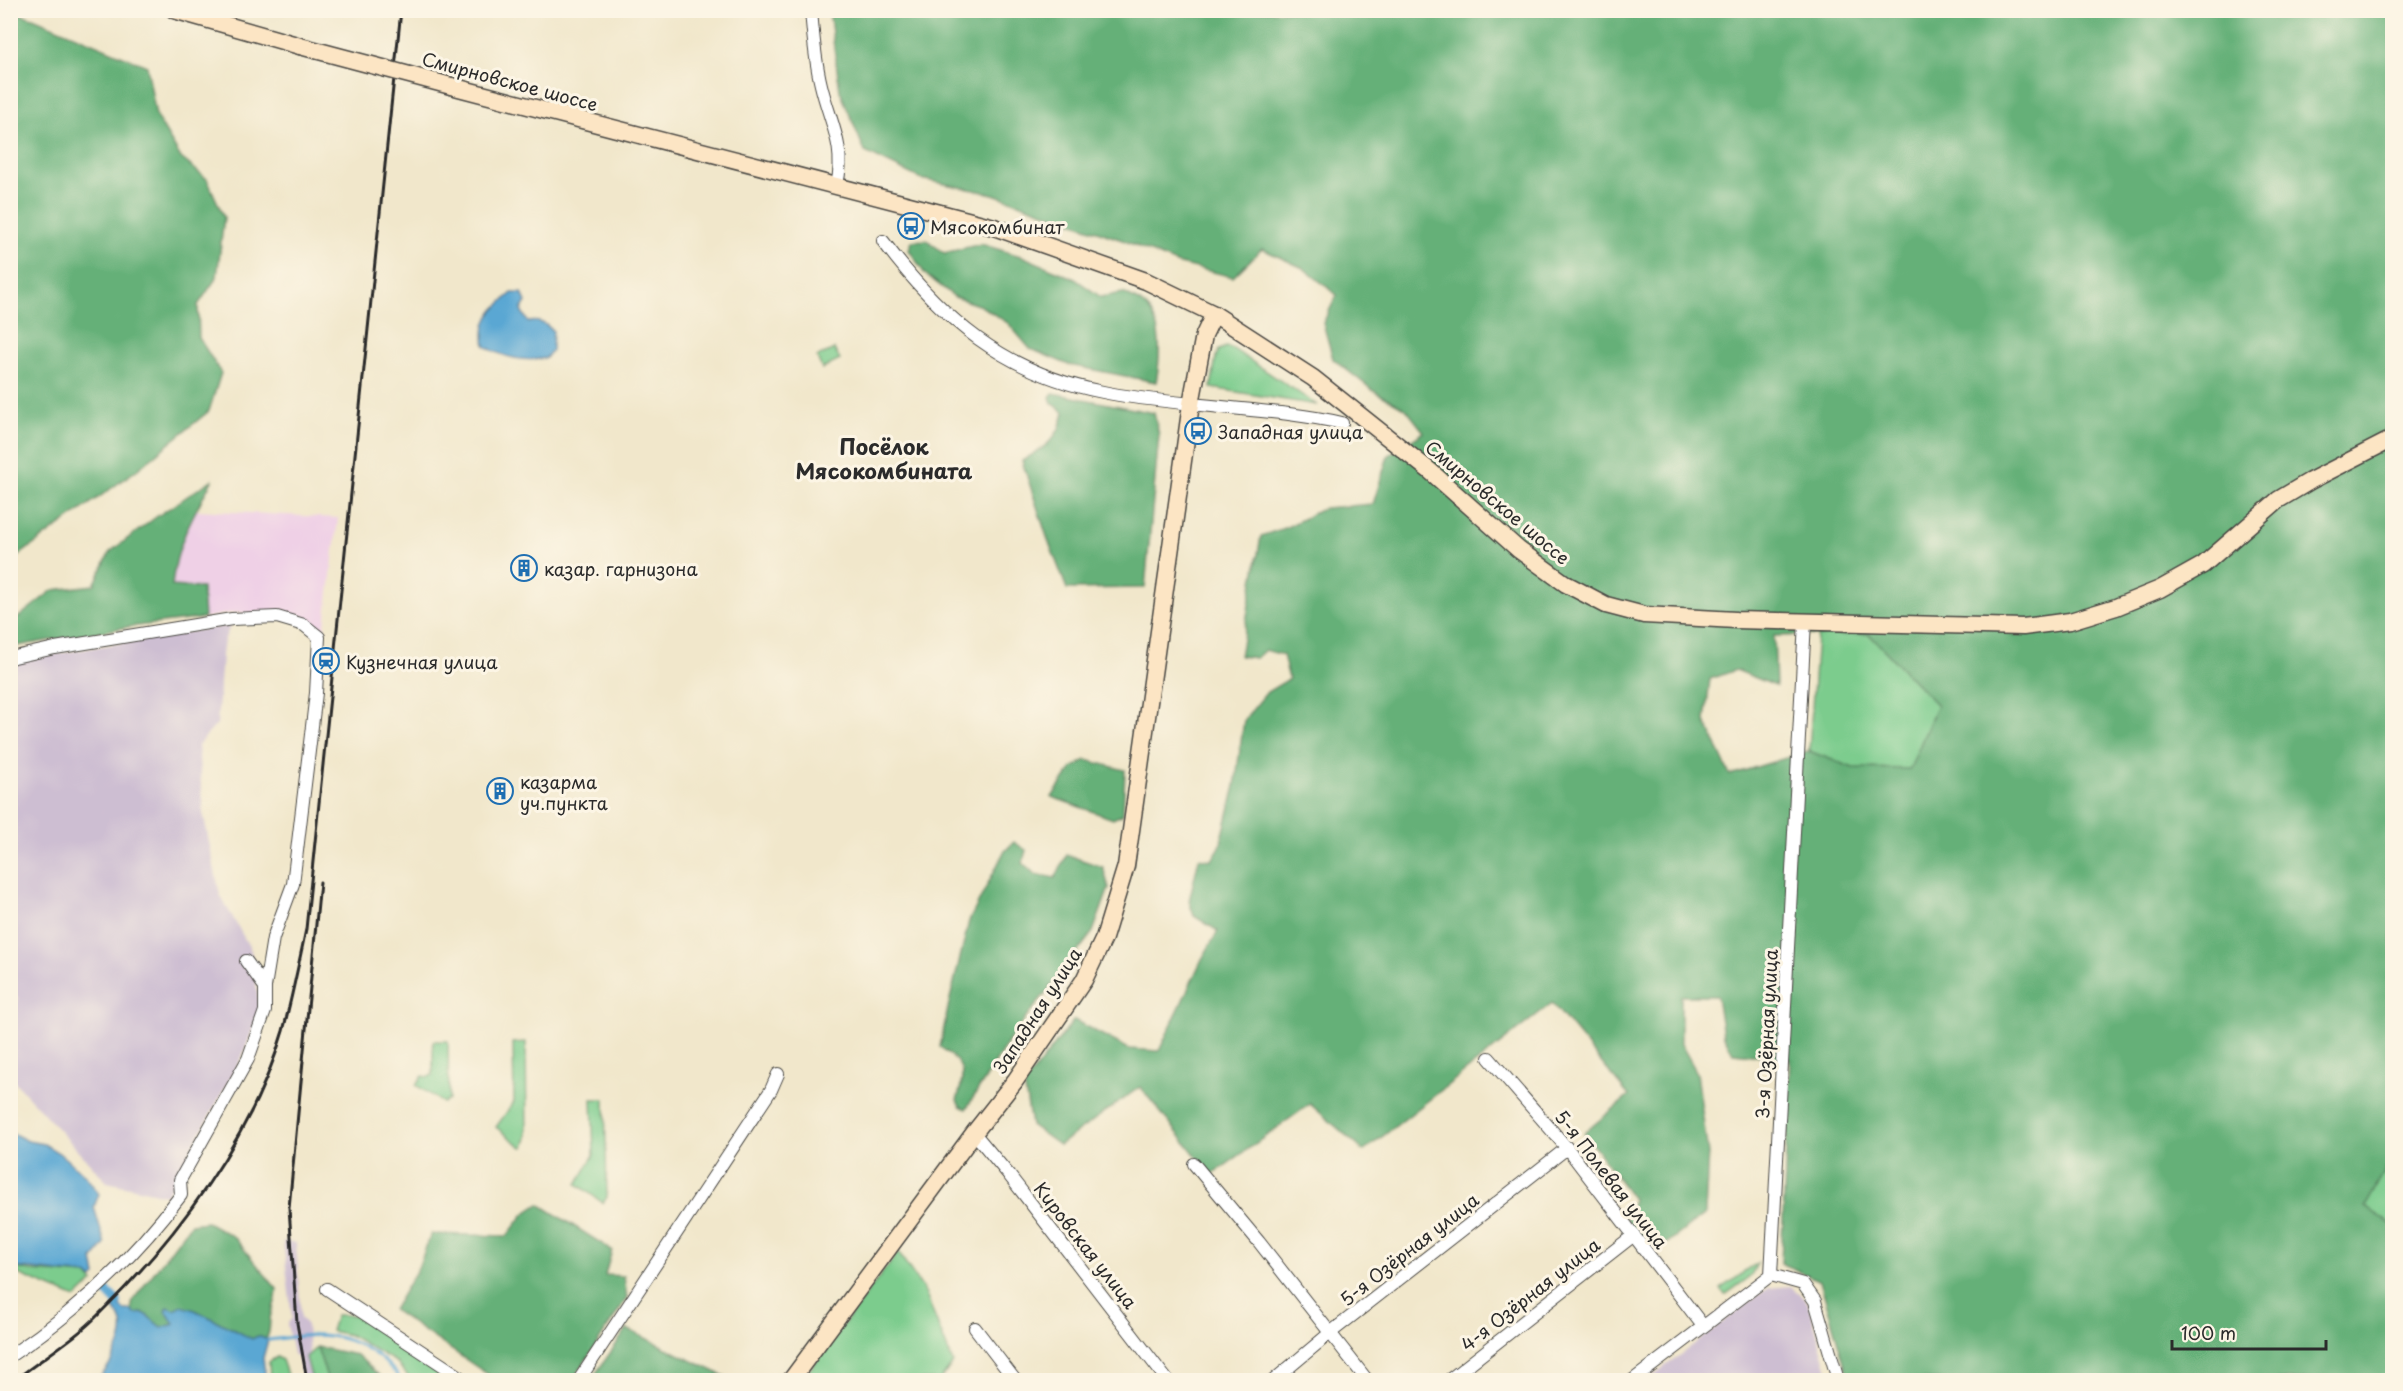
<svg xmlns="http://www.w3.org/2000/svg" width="2403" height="1391" viewBox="0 0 2403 1391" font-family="'Playpen Sans',sans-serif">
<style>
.built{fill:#efd0e6}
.industrial{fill:#cdbed2}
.green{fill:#7ccc8d;stroke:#547c5c;stroke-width:1.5}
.forest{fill:#65b078;stroke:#486e52;stroke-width:1.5;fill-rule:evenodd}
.water{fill:#5aa7d3;stroke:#42697f;stroke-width:1.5}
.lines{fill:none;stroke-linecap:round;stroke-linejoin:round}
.stream{stroke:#5aa7d3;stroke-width:3}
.canal{stroke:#5aa7d3;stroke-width:10}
.street-casing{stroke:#494743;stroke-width:14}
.secondary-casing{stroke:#494743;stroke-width:19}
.street{stroke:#fff;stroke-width:12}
.secondary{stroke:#fce5c4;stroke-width:16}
.rail{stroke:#2b2b2b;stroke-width:3}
.secondary-bridge-casing{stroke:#494743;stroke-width:19;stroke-linecap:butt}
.secondary-bridge{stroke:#fce5c4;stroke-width:16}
.labels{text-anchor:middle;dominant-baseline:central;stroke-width:6;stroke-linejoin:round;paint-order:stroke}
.street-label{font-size:18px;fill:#2b2b2b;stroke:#fcf5e5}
.poi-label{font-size:18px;fill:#2b2b2b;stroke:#fcf5e5;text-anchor:start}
.quarter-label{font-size:21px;font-weight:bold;fill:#2b2b2b;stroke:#fcf5e5}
</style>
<rect width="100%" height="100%" fill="#fcf5e5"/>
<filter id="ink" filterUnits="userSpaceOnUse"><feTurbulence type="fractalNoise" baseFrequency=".0167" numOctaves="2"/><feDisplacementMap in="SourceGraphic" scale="12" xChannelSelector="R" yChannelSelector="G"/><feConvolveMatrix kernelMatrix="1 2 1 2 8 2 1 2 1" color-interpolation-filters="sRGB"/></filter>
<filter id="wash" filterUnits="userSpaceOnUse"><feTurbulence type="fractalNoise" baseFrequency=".008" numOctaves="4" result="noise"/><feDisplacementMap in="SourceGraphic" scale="24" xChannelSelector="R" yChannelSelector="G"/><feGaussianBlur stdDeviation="1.35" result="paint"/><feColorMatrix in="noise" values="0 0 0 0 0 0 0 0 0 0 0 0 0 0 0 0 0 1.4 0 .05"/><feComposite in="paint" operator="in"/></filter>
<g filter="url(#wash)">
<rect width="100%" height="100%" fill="#f1e7cb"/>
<path class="built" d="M 196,510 L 338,518 L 324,633 L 307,619 L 288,613 L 232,613 L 204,618 L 204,603 L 172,587 L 174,561 L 188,523 Z"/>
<g class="industrial">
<path d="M 231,625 L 224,640 L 222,655 L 217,724 L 198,745 L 203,813 L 220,895 L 251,950 L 260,1011 L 242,1057 L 166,1195 L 107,1182 L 11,1078 L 11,1017 L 18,999 L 11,991 L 11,664 L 55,654 Z"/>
<path d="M 283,1241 L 296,1243 L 301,1318 L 307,1325 L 309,1353 L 306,1357 L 312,1380 L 303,1380 L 298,1358 L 293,1354 L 287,1324 L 292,1318 Z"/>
<path d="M 1791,1286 L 1808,1303 L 1831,1380 L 1647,1380 L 1768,1288 Z"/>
</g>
<g class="green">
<path d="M 1226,347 L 1233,349 L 1317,405 L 1211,388 L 1216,357 L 1219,350 Z"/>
<path d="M 834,349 L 840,360 L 822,369 L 817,357 Z"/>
<path d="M 1869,634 L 1937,705 L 1910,769 L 1853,768 L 1809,751 L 1817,636 Z"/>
<path d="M 433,1041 L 448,1041 L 449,1100 L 443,1103 L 416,1085 L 423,1076 L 428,1077 L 433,1075 Z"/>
<path d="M 526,1042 L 527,1138 L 524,1147 L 522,1147 L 496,1127 L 514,1102 L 513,1043 Z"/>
<path d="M 592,1099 L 605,1099 L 607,1197 L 603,1203 L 577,1184 L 594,1155 Z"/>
<path d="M 2392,1159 L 2392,1225 L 2365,1207 Z"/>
<path d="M 898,1252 L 924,1290 L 953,1363 L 940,1380 L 802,1380 Z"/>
<path d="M 1757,1263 L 1751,1276 L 1725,1295 L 1721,1289 Z"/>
<path d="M 11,1267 L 30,1271 L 87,1275 L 93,1282 L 76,1298 L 16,1273 L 11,1275 Z"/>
<path d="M 336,1315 L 356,1315 L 450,1380 L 411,1380 L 396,1362 L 350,1335 L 331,1331 Z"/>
<path d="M 317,1347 L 328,1380 L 312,1380 L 306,1357 Z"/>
<path d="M 277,1357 L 282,1360 L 289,1380 L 270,1380 L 269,1362 Z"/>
</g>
<g class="forest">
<path d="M 11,11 L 33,18 L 147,66 L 156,116 L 181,158 L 207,179 L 224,217 L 217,277 L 198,305 L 199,338 L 221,373 L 209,411 L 138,469 L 11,561 Z"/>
<path d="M 829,11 L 2392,11 L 2392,1159 L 2365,1207 L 2392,1225 L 2392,1380 L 1849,1380 L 1820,1281 L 1781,1263 L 1790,1059 L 1733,1053 L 1723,1035 L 1717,996 L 1681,996 L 1681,1044 L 1697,1073 L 1708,1154 L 1705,1214 L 1658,1250 L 1626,1220 L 1633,1199 L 1584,1133 L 1629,1096 L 1552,1003 L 1364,1151 L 1310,1104 L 1212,1175 L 1140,1087 L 1059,1145 L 1031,1125 L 1024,1084 L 1074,1020 L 1129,1049 L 1159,1051 L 1202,959 L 1218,931 L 1194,916 L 1189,901 L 1199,858 L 1212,860 L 1220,847 L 1235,786 L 1244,720 L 1267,692 L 1289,679 L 1283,655 L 1265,650 L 1256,658 L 1240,656 L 1261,536 L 1287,527 L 1324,508 L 1373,504 L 1388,456 L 1424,432 L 1406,409 L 1374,391 L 1333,359 L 1323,323 L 1337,295 L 1303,268 L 1262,249 L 1233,277 L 1176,263 L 1125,241 L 993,194 L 921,179 L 865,152 L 840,91 ZM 1869,634 L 1937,705 L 1910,769 L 1853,768 L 1809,751 L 1730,775 L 1705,721 L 1710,679 L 1736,670 L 1776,686 L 1774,636 Z"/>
<path d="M 927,240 L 944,253 L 981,244 L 1024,257 L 1075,279 L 1101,297 L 1123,293 C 1130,297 1138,300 1144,305 C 1164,320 1160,361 1156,382 L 1069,365 L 1030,349 L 1008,323 L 981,306 L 955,297 L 925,274 L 909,250 L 912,241 Z"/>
<path d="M 1053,393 L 1154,413 L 1159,435 L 1145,588 L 1067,589 L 1048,540 L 1022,461 C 1045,447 1059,440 1064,412 L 1052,403 L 1050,397 Z"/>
<path d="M 213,479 C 193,515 176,544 172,586 L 202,588 L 204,618 L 128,627 L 11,647 L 11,623 L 53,590 L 94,585 L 110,552 L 156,517 Z"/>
<path d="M 1086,760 L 1125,770 L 1123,814 L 1113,819 L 1052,797 L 1072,768 Z"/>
<path d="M 1014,842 L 1026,850 L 1023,863 L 1035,874 L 1055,878 L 1067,855 L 1103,867 L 1109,888 L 1093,932 L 1012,1036 L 966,1109 L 960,1106 L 957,1100 C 966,1072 965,1064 940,1047 L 949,1003 L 969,921 L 1004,852 Z"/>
<path d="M 539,1204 L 612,1250 L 605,1275 L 624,1276 L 627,1298 L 573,1380 L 496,1380 L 393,1310 L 418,1268 L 431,1234 L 507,1236 L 524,1214 Z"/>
<path d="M 207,1222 L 234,1237 L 277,1289 C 277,1300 274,1304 271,1314 C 268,1323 272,1330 266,1339 L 258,1336 L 252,1339 L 195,1310 L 167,1311 L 174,1324 L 162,1328 L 144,1313 L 135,1314 L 131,1310 L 133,1300 L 191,1224 Z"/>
<path d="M 627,1329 L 732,1380 L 591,1380 Z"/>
<path d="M 317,1347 L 357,1355 L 384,1380 L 328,1380 Z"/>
</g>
<g class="water">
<path d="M 512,293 L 522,293 L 526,302 L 521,310 L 528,322 C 539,320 545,323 553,331 L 552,350 L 546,358 C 525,362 503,358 485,346 C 480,318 493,310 512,293 Z"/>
<path d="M 10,1132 L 28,1141 L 44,1144 L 59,1153 L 85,1175 L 99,1194 L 94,1207 L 105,1244 L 93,1259 L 96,1276 L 92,1279 L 87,1275 L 11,1267 Z"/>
<path d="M 117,1302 L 124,1310 L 131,1310 L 135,1314 L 144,1313 L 162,1328 L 174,1324 L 166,1311 L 168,1307 L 175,1310 L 182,1306 L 195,1310 L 252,1339 L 258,1336 L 268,1340 L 263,1358 L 266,1380 L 96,1380 C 108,1372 125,1339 122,1324 C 121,1317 116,1312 113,1307 Z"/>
</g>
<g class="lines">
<path class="stream" d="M 268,1340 C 288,1338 310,1333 330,1336 C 358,1339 386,1358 401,1380"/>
<path class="canal" d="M 107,1292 L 117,1302"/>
</g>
</g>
<g filter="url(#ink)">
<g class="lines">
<defs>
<g id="street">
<path d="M 811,10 C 813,35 815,61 821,85 C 830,123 846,146 837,185"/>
<path d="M 883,241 C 941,319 1005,373 1103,392 C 1132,398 1163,401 1193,404 C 1243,410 1293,412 1342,423"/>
<path d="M 10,658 L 55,648 L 232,619 L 277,617 L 304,625 L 319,637 L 316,693 L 293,884 L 273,938 L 265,987 L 265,1011 L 248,1059 L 180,1180 L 181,1195 C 134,1258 76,1312 10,1356"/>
<path d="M 246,961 L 265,987"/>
<path d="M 1489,1058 L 1567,1148 L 1703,1326"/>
<path d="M 974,1133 L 1009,1175 L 1167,1380"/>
<path d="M 1194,1164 L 1259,1242 L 1367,1380"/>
<path d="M 1771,1275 L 1803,1284 L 1815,1301 L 1838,1380"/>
<path d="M 327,1289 L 465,1380"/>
<path d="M 975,1328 L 1015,1380"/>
<path d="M 579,1380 L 771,1090 L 778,1074"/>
<path d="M 1274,1380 L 1330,1333 L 1567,1148"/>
<path d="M 1449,1380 L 1634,1235"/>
<path d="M 1633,1380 L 1771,1275 L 1805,621"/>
</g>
<g id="secondary">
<path d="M 174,10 L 300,46"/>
<path d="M 451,86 L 994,227 L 1146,281 L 1214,314 L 1313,378 L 1430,471 L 1519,550 L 1566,584 L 1606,605 L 1644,615 L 1736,620 L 2023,627 L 2070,621 L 2116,607 L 2160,589 L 2203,565 L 2278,500 L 2310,481 L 2392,439"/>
<path d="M 791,1380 L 974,1133 L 1015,1081 L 1084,980 L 1104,938 L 1126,866 L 1191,404 L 1204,335 L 1214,314"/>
</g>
</defs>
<use href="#street" class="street-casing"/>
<use href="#secondary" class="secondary-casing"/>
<use href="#street" class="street"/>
<use href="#secondary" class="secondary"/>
<g class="rail">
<path d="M 11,1380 L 24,1373 C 49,1354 77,1337 99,1314 C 177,1238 252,1137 283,1031 C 292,997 299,963 306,929 L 401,10"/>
<path d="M 307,1380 L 297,1323 L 289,1208 L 320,882"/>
</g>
<defs>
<path id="secondary-bridge" d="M 300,46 L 451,86"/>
</defs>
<use href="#secondary-bridge" class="secondary-bridge-casing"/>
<use href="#secondary-bridge" class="secondary-bridge"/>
</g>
</g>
<defs>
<symbol id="bus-ring" viewBox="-11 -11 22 22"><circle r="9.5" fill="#fcf5e5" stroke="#1f6fb2" stroke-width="1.5"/><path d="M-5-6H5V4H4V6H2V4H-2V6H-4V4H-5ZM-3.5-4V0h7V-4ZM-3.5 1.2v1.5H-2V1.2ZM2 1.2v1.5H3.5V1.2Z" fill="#1f6fb2"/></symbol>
<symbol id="building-ring" viewBox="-11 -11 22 22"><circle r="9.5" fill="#fcf5e5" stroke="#1f6fb2" stroke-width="1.5"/><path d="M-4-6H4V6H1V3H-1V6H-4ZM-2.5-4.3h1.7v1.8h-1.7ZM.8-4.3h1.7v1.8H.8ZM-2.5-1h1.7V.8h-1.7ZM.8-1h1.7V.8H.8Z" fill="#1f6fb2"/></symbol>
<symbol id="station-ring" viewBox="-11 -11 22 22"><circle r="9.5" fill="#fcf5e5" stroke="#1f6fb2" stroke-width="1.5"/><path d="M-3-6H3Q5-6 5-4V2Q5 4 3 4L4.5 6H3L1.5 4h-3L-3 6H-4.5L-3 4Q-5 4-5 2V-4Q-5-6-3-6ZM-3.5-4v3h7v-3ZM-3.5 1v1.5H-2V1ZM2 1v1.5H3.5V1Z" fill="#1f6fb2"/></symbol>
</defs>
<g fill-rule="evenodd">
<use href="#bus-ring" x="896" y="211" width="30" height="30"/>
<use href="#bus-ring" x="1183" y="416" width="30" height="30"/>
<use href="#building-ring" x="509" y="553" width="30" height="30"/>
<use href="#station-ring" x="311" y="646" width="30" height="30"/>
<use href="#building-ring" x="485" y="776" width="30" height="30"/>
</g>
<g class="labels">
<g class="street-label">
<text transform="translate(510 81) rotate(15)">Смирновское шоссе</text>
<text transform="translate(1498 502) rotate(40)">Смирновское шоссе</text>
<text transform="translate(1037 1010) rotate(-57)">Западная улица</text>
<text transform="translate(1766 1034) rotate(-87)">3-я Озёрная улица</text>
<text transform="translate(1612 1179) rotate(52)">5-я Полевая улица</text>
<text transform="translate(1086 1245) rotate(52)">Кировская улица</text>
<text transform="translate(1409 1249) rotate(-38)">5-я Озёрная улица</text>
<text transform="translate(1530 1294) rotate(-38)">4-я Озёрная улица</text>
</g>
<g class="poi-label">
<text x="930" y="226">Мясокомбинат</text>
<text x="1218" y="431">Западная улица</text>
<text x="544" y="568">казар. гарнизона</text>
<text x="346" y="661">Кузнечная улица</text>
<text x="520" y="781">казарма<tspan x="520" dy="21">уч.пункта</tspan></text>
</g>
<g class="quarter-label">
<text x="884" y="446">Посёлок<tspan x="884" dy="24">Мясокомбината</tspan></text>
</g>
</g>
<rect width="2403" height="1391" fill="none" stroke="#fcf5e5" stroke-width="36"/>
<path d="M2172 1340v9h154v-9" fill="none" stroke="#2b2b2b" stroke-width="3"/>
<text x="2181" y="1340" font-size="18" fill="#2b2b2b" stroke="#fcf5e5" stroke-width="4.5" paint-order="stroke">100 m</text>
</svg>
